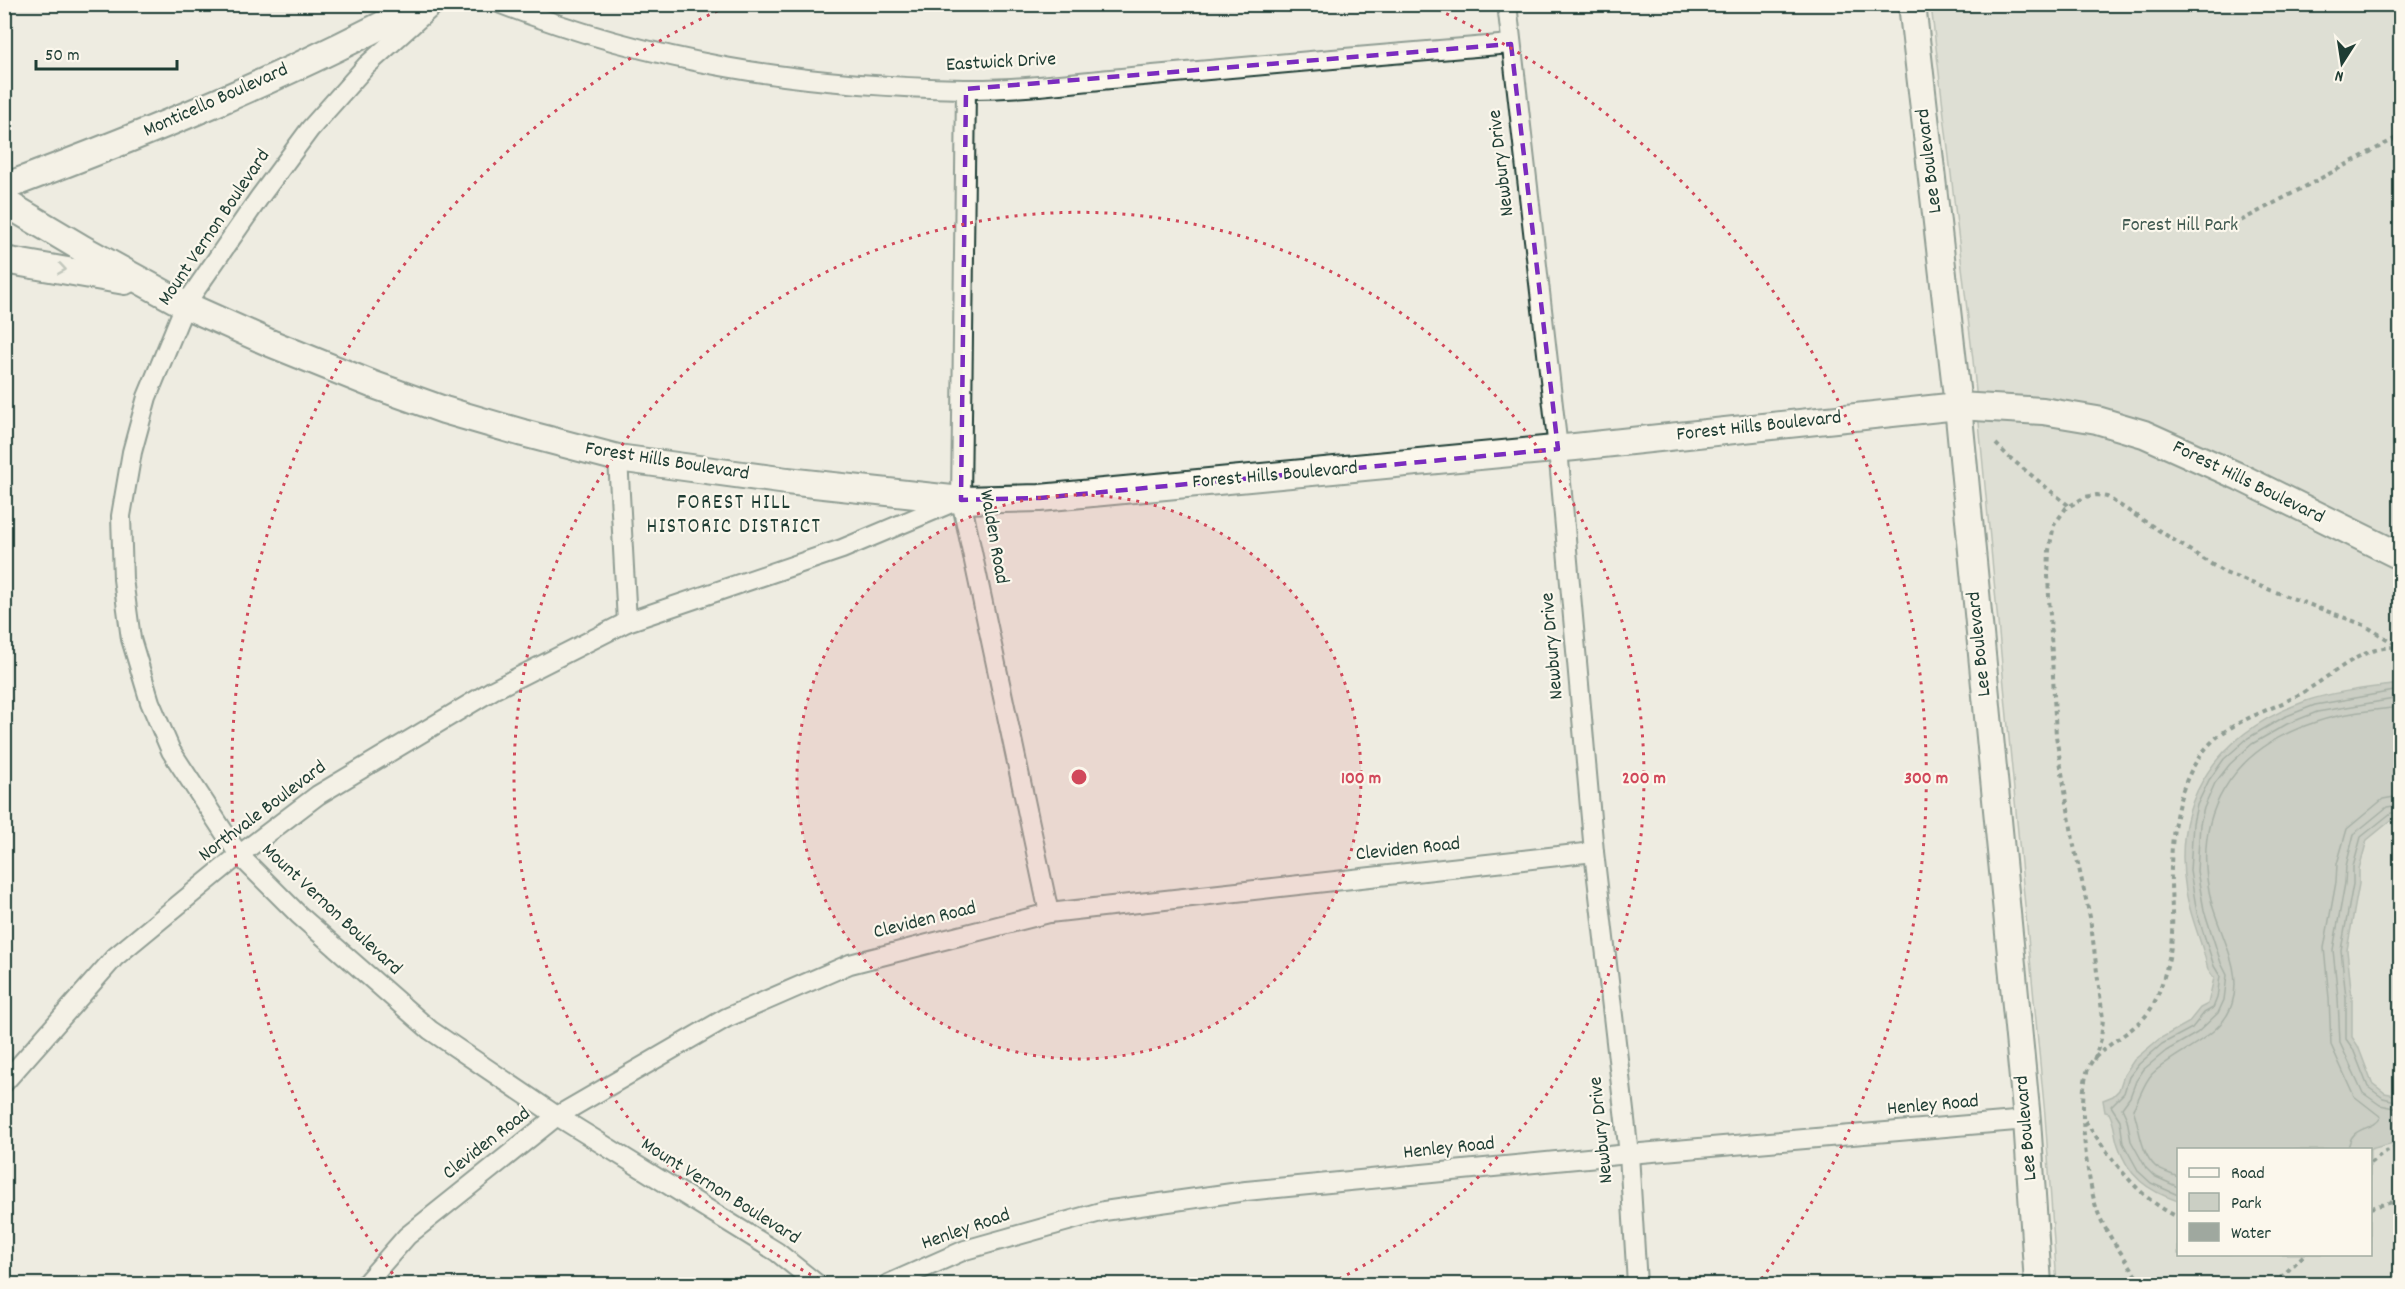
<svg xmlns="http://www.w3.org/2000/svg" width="2405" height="1289" viewBox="0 0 2405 1289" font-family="Dekko,sans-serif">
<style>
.green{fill:#cbcfc4;stroke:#75867c;stroke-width:1.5;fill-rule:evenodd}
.water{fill:#9fa89f;stroke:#6c7d74;stroke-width:1.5}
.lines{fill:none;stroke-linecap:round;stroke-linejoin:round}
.shore{stroke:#52685f;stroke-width:1.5}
.street-casing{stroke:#1f3d34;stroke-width:22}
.secondary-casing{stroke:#1f3d34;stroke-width:30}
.path{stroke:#1f3d34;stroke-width:4;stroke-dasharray:4.5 4.5;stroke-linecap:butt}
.street{stroke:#fbf7ec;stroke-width:18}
.secondary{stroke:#fbf7ec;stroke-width:26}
.oneway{stroke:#8d9a90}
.marked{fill:none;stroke:#7b2cbf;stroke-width:4.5;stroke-dasharray:12 8;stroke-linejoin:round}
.ring{fill:none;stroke:#d1495b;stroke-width:3;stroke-dasharray:3 6}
.labels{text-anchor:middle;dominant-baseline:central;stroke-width:4.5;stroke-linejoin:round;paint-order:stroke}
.street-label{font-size:20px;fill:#1f3d34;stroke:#fbf7ec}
.park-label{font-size:20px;fill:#415a51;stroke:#fbf7ec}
.neighbourhood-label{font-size:21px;letter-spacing:1.5px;fill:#1f3d34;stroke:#fbf7ec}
.centre{fill:#d1495b;stroke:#fbf7ec;stroke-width:3}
.ring-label{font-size:18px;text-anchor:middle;font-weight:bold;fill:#d1495b;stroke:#fbf7ec;stroke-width:4.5;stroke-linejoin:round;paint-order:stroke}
</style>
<rect width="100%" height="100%" fill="#eeece1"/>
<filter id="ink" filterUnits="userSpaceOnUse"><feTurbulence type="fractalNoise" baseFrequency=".0167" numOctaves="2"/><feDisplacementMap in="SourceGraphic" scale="12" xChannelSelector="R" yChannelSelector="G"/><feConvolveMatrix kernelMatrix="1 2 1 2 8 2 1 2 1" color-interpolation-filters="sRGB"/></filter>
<g filter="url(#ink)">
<path class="green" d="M 1931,5 L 2400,5 L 2400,1284 L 2057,1284 L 2045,1115 L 1973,360 ZM 2178,1150 L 2370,1150 L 2370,1254 L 2178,1254 Z"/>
<path class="water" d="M 2400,684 L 2400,819 L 2394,818 L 2367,840 L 2359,869 L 2359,884 L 2347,950 L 2352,998 L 2352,1037 L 2358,1046 L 2372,1083 L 2385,1093 L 2400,1096 L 2400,1134 L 2395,1135 L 2397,1142 L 2367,1150 L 2178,1150 L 2178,1201 C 2148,1191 2128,1177 2118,1145 C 2114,1134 2115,1124 2109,1113 L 2105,1112 L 2103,1100 L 2113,1096 L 2119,1090 L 2124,1075 L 2134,1060 L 2159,1039 L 2188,1023 L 2200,1008 L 2208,1004 L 2214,978 L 2208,970 C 2203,943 2190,918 2186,891 C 2170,797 2220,732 2306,701 C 2335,691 2370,688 2400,684 Z"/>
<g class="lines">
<g class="shore">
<path d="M 2400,805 L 2387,807 L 2354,834 L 2346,866 L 2345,883 L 2333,950 L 2338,998 L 2340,1043 L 2363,1093 L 2380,1105 L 2400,1109"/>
<path d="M 2400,813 L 2391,813 L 2361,837 L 2353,867 L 2353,884 L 2341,950 L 2346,998 L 2346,1039 L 2353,1049 L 2368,1087 L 2383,1098 L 2400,1102"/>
<path d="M 2348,1150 C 2351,1123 2372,1133 2381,1117 L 2354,1096 L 2331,1045 L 2329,998 L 2324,948 L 2336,882 L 2337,864 L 2347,829 L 2383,799 L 2400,796"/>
<path d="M 2178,1177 C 2172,1174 2162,1172 2156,1167 C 2140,1153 2140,1127 2133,1109 C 2140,1098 2143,1084 2152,1074 C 2176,1050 2222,1038 2232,1004 C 2243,970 2221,937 2212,904 C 2189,816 2231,749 2316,722 C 2343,713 2373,710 2400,707"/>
<path d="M 2178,1187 L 2154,1176 L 2146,1168 L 2131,1141 L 2127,1119 L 2122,1108 L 2130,1097 L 2136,1081 L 2144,1069 L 2166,1051 L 2197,1033 L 2218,1013 L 2224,1000 L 2227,975 L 2221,963 L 2204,910 L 2197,871 L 2200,824 L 2204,808 L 2215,783 L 2230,764 L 2252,744 L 2287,724 L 2317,712 L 2400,698"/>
<path d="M 2178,1195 L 2151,1183 L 2139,1172 L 2123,1143 L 2120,1120 L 2111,1106 L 2124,1093 L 2129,1077 L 2139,1064 L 2162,1044 L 2192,1028 L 2204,1013 L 2213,1008 L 2217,998 L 2220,976 L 2214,966 L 2197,913 L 2190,871 L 2193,823 L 2197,805 L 2209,780 L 2224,759 L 2248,738 L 2284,717 L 2315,705 L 2400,690"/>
</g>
<defs>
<g id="street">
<path d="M 435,4 L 366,66 L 310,129 L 259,198 L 185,305 L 147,397 L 132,452 L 121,516 L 123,579 L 131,639 L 150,702 L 171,751 L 239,855 L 299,915 L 430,1030 L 557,1116 L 777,1252 L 817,1284"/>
<path d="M 501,4 C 653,63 801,86 964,89 C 1026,90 1091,80 1153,75 C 1272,64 1392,54 1511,44"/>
<path d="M 1507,4 L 1558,449 L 1594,852 L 1629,1154 L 1637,1284"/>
<path d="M 966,89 L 961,500 L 1049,913"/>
<path d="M 618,458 L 627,622"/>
<path d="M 4,1083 L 115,957 L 239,855 L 318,795 L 493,690 L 627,622 L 842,549 L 956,501"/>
<path d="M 365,1284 L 407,1236 L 557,1116 L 726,1018 L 850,964 L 1049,913 L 1594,852"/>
<path d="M 888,1284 L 965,1250 L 1104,1211 L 1246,1191 L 1629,1154 L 2027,1120"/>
</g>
<g id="secondary">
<path d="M 1912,4 L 1958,406 L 2027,1120 L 2038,1284"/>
<path d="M 4,187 C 146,134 289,76 422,4"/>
<path d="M 4,202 L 83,249 L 185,305 L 270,343 L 374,385 L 444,410 L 523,433 L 618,458 L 787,481 L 961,500 L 1040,498 L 1575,447 L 1958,406 L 2043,411 L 2097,420 L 2144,434 L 2240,477 L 2400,556"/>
<path d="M 4,260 L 125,281"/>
</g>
</defs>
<use href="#street" class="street-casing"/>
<use href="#secondary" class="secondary-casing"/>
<g class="path">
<path d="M 2233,225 L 2400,136"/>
<path d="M 1996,444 L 2009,457 L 2068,505"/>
<path d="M 2094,1060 L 2101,1039 L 2103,1019 L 2090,917 L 2074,846 L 2056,736 L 2048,576 L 2049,550 L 2054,525 L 2066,508 L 2085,497 L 2097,495 L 2107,497 L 2225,573 L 2364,625 L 2400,647"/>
<path d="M 2085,1121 C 2112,1158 2135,1197 2178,1217"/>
<path d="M 2370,1163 L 2384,1152 L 2400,1145"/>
<path d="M 2370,1208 L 2400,1200"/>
<path d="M 2142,1284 C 2128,1261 2110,1241 2099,1215 C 2087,1188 2073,1083 2093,1060 C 2110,1040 2141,1029 2153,1005 C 2160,992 2164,977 2168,962 C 2176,931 2170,900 2171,867 C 2172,823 2180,770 2216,738 C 2240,718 2274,709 2300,694 C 2331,677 2360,646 2397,647"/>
<path d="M 2274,1284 L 2305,1254"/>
</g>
<use href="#street" class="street"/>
<use href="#secondary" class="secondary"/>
</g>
<defs><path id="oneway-chevron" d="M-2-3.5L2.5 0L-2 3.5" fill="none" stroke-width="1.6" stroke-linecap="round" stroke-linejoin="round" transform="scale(1.5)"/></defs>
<use class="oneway" href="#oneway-chevron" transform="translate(62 269) rotate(9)"/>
</g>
<path d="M0 0H2405V1289H0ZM 1511,44 L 1558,449 L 1040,498 L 961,500 L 966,89 Z" fill="#eeece1" fill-opacity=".55" fill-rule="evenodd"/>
<path class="marked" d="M 1511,44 L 1558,449 L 1040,498 L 961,500 L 966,89 Z"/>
<circle cx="1079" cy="777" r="282" fill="#d1495b" fill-opacity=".12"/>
<g class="ring">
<circle cx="1079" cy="777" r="282"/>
<path d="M827 1283A565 565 0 1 1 1331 1283"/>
<path d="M398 1281A847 847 0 0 1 728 6M1430 6A847 847 0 0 1 1760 1281"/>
</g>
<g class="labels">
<g class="street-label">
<text transform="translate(1001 63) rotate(-3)">Eastwick Drive</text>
<text transform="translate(216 101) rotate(-24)">Monticello Boulevard</text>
<text transform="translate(1930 161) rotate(-97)">Lee Boulevard</text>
<text transform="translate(1502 163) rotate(-97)">Newbury Drive</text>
<text transform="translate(215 228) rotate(-56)">Mount Vernon Boulevard</text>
<text transform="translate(1759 427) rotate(-6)">Forest Hills Boulevard</text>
<text transform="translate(667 462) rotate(9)">Forest Hills Boulevard</text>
<text transform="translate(1275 476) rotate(-5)">Forest Hills Boulevard</text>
<text transform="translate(2248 483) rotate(26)">Forest Hills Boulevard</text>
<text transform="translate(993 537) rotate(80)">Walden Road</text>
<text transform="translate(1980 644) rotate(-96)">Lee Boulevard</text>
<text transform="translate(1553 646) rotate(-95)">Newbury Drive</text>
<text transform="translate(263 812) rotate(-37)">Northvale Boulevard</text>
<text transform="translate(1408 850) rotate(-6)">Cleviden Road</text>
<text transform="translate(331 910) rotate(43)">Mount Vernon Boulevard</text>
<text transform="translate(925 921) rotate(-14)">Cleviden Road</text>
<text transform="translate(1933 1106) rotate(-5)">Henley Road</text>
<text transform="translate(2027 1128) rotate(-95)">Lee Boulevard</text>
<text transform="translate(1602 1130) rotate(-96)">Newbury Drive</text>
<text transform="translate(487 1144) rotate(-38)">Cleviden Road</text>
<text transform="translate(1449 1149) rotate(-6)">Henley Road</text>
<text transform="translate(720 1192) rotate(32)">Mount Vernon Boulevard</text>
<text transform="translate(966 1230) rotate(-19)">Henley Road</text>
</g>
<g class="park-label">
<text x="2180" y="226">Forest Hill Park</text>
</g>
<g class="neighbourhood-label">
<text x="734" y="504">FOREST HILL<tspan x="734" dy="24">HISTORIC DISTRICT</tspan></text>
</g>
</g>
<circle cx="1079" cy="777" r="9" class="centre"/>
<g class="ring-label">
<text x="1361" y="783">100 m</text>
<text x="1644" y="783">200 m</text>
<text x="1926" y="783">300 m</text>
</g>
<rect width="2405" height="1289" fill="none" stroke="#fbf7ec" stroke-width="24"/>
<rect x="12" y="12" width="2381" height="1265" fill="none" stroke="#1f3d34" stroke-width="2" filter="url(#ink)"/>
<rect x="2177" y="1148" width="195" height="108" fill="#fbf7ec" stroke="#a3ada2" stroke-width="1.5"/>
<rect x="2189" y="1168" width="30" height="9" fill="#fbf7ec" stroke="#a3ada2" stroke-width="1.5"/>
<text x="2231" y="1178" font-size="18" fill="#1f3d34">Road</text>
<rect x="2189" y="1193" width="30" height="18" fill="#cbcfc4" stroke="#a3ada2" stroke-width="1.5"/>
<text x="2231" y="1208" font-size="18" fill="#1f3d34">Park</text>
<rect x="2189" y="1223" width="30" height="18" fill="#9fa89f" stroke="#a3ada2" stroke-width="1.5"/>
<text x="2231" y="1238" font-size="18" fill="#1f3d34">Water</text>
<g transform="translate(2342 63) rotate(192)" stroke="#fbf7ec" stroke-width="4.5" paint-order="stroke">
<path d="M0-4.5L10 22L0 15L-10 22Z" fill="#1f3d34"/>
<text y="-9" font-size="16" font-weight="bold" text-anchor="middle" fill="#1f3d34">N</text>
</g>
<path d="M36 60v9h141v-9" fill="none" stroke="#1f3d34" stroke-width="3"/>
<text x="45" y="60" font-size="18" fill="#1f3d34" stroke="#fbf7ec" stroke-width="4.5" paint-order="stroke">50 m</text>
</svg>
